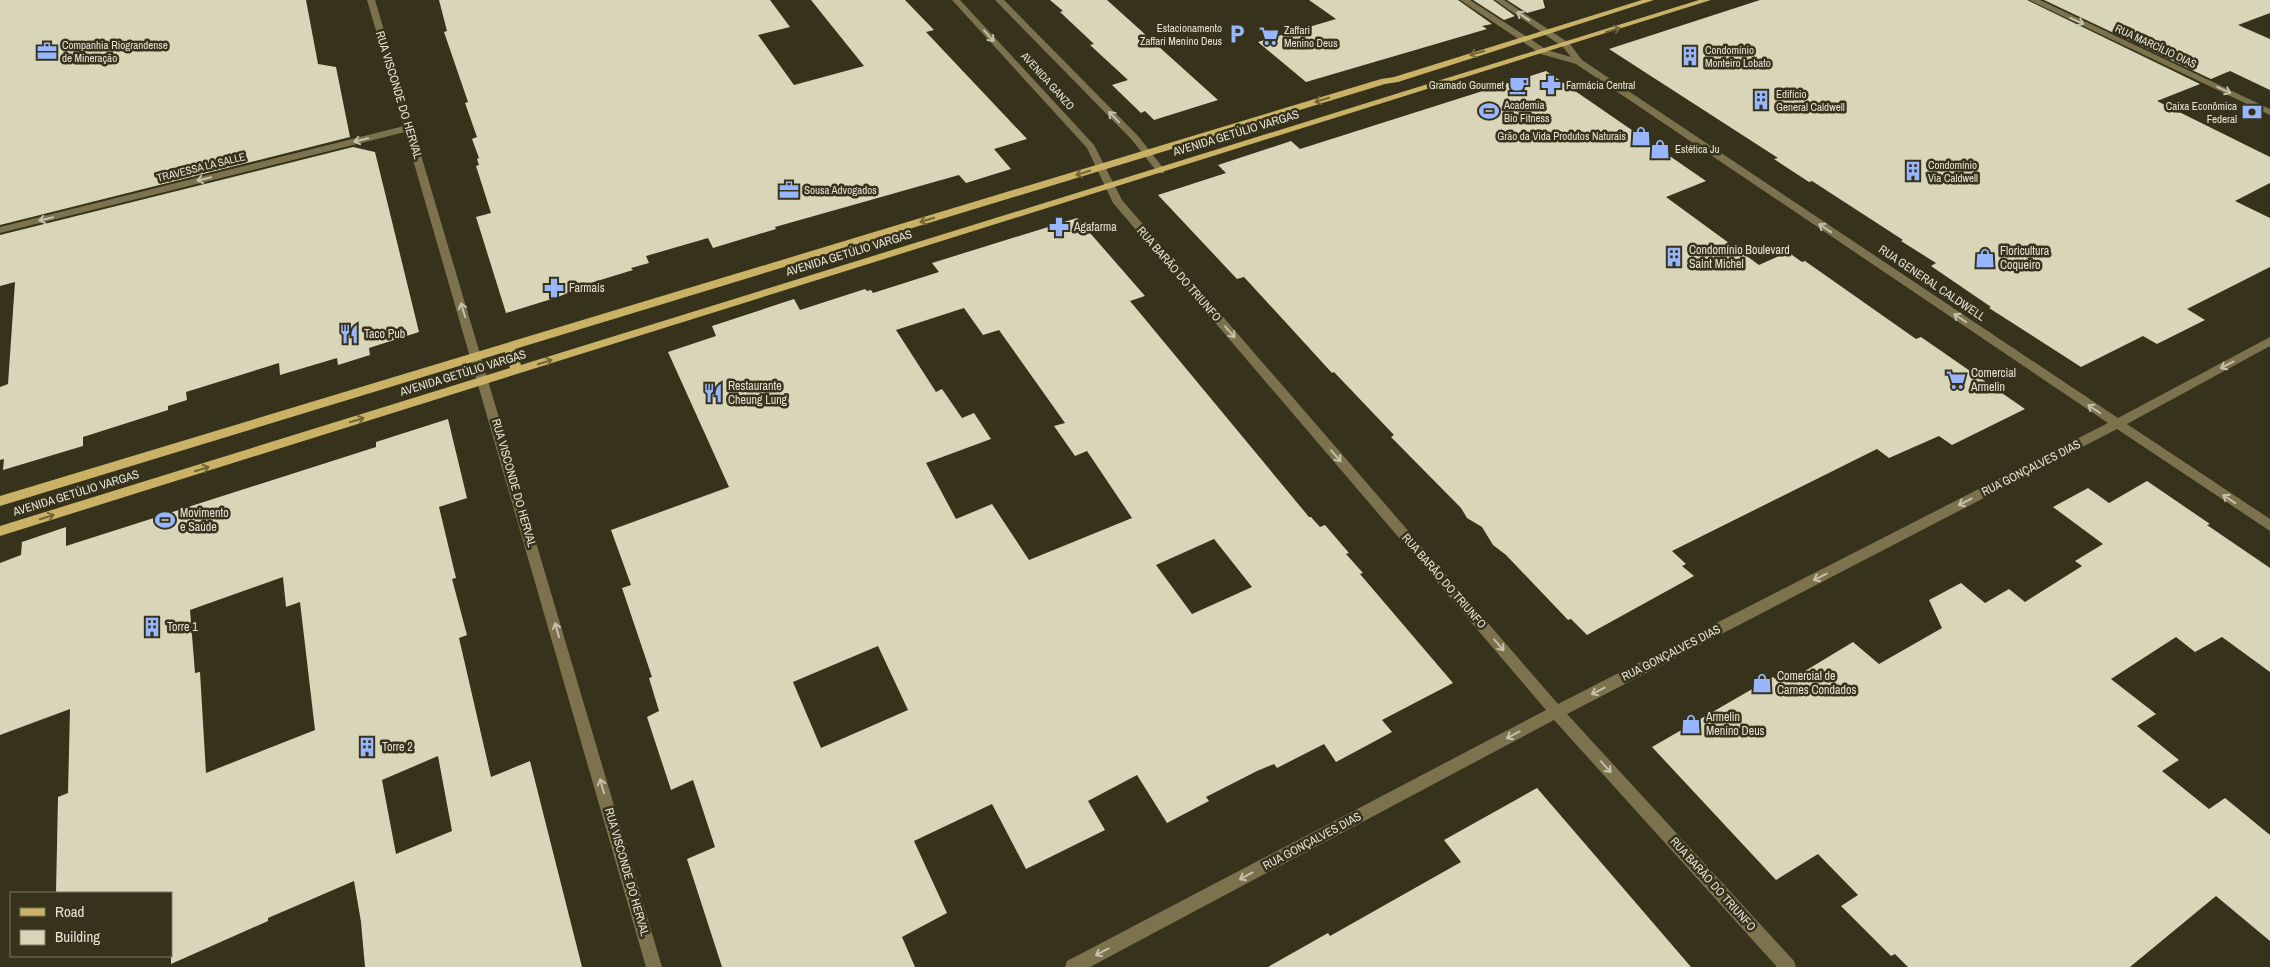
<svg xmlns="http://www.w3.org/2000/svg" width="2270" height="967" viewBox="0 0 2270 967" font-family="'Archivo Narrow',sans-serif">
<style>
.building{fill:#d9d5b9;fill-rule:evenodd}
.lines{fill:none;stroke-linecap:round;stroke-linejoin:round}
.minor{fill:#7d724e;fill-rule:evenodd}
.major{fill:#c9b265;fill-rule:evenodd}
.oneway{stroke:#c6c1ac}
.oneway2{stroke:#716539}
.labels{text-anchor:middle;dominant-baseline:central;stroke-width:5;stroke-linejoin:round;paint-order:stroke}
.far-poi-label{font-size:11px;fill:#e5e3d5;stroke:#36321b;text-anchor:start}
.far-street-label{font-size:11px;fill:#e5e3d5;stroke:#36321b}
.street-label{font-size:12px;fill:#e5e3d5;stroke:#36321b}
.poi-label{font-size:12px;fill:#e5e3d5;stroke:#36321b;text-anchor:start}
</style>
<rect width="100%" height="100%" fill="#36321b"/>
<g class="building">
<path d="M 0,0 L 306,0 L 318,64 L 336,67 L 350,137 L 0,225 Z"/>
<path d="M 439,0 L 770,0 L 790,27 L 758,35 L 794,85 L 864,66 L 811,0 L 905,0 L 934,30 L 926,32 L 1027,139 L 994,149 L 1011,169 L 966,183 L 959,175 L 775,227 L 776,229 L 713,248 L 708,238 L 646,256 L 649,263 L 631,268 L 633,270 L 571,289 L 572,291 L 558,297 L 506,313 L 476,217 L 491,213 L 476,166 L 479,165 L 477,159 L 479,158 L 472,139 L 477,137 L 465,103 L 468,102 L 444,32 L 447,31 Z"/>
<path d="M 1050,0 L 1107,0 L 1218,100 L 1154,120 L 1145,111 L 1141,113 L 1112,85 L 1128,80 L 1090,45 L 1094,44 L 1060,12 L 1063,11 Z"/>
<path d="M 1309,0 L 1458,0 L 1492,24 L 1482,26 L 1487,29 L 1306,82 L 1258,42 L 1336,19 Z"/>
<path d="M 1473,0 L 1493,0 L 1515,16 L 1504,20 Z"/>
<path d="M 1507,0 L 1543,0 L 1545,8 L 1527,13 Z"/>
<path d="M 1760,0 L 2027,0 L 2200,84 L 2157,101 L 2270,157 L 2270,183 L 2235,201 L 2270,218 L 2270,267 L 2187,309 L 2205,320 L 2157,344 L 2143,336 L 2081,367 L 1989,308 L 1991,307 L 1931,266 L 1936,263 L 1901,241 L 1903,240 L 1812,181 L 1809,182 L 1774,159 L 1778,158 L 1609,49 Z"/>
<path d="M 2044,0 L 2270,0 L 2270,13 L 2238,25 L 2270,39 L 2270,90 L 2230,71 L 2211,79 Z"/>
<path d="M 1546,71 L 1706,181 L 1666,197 L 1759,265 L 1788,252 L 1802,262 L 1805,261 L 1916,339 L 1921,337 L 2025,409 L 1952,445 L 1939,436 L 1889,458 L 1877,449 L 1672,551 L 1686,564 L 1682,566 L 1694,576 L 1587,635 L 1571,619 L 1568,620 L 1506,555 L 1493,545 L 1482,527 L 1467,518 L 1461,508 L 1391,437 L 1394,435 L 1334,372 L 1332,373 L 1244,277 L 1237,279 L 1158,195 L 1226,173 L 1218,165 L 1291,141 L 1300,149 Z"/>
<path d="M 353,147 L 375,152 L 419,332 L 369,348 L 370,355 L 338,365 L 337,358 L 280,375 L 279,363 L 186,392 L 187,400 L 168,406 L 168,410 L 83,437 L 83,446 L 3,470 L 4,459 L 0,460 L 0,387 L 8,384 L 15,282 L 0,286 L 0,235 Z"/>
<path d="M 1077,218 L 1145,296 L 1130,301 L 1309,517 L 1311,517 L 1320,527 L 1325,525 L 1349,553 L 1346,554 L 1363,573 L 1360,574 L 1453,683 L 1382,720 L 1392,732 L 1336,762 L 1324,744 L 1277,768 L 1274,764 L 1257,771 L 1206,797 L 1209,801 L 1167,823 L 1137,775 L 1088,801 L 1105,830 L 1026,869 L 992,804 L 914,841 L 947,913 L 902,937 L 915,967 L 722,967 L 687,859 L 715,847 L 693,780 L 671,790 L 647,717 L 659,711 L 649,678 L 652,677 L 622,588 L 631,585 L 611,530 L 729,487 L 668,352 L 716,336 L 712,326 L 794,299 L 800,310 L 865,289 L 867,291 L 871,290 L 873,293 L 939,272 L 932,263 ZM 964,308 L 983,335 L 999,330 L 1065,423 L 1054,426 L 1075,456 L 1087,451 L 1132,518 L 1029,560 L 992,504 L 956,519 L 926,463 L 991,439 L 974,413 L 962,418 L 942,389 L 936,392 L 896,330 ZM 1214,539 L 1252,587 L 1192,614 L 1156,565 ZM 878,646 L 908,710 L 821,748 L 793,682 Z"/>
<path d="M 448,419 L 467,498 L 439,507 L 456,578 L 452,579 L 467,635 L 459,638 L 491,777 L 530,761 L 582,967 L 365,967 L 361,922 L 354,881 L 268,918 L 268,921 L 171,964 L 171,893 L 56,893 L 58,797 L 68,793 L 70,709 L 0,735 L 0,563 L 21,555 L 22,542 L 66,527 L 66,546 L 376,447 L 376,442 ZM 283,577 L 286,607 L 300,602 L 315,730 L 206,773 L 200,672 L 195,673 L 190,610 ZM 438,756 L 452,831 L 396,854 L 382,780 Z"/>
<path d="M 2147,481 L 2210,524 L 2207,525 L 2270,568 L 2270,672 L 2222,637 L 2195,652 L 2176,637 L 2111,679 L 2156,714 L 2137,726 L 2179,760 L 2162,771 L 2209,809 L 2225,798 L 2270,835 L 2270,941 L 2216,896 L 2130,967 L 1908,967 L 1895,954 L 1891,956 L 1841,906 L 1858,895 L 1818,854 L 1776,880 L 1652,747 L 1773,677 L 1775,679 L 1789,671 L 1795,677 L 1853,642 L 1879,664 L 1942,628 L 1929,600 L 1961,583 L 1985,603 L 2009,589 L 2025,602 L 2082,566 L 2075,561 L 2103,544 L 2053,507 L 2088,488 L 2109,503 Z"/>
<path d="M 1537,788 L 1691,967 L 1268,967 L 1328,933 L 1330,936 L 1461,862 L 1444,840 Z"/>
</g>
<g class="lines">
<g class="minor">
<path d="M 367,0 L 375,0 L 662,967 L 646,967 L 405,132 L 0,233 L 0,227 L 404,126 Z"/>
<path d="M 952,0 L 960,0 L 1094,145 L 1122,200 L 1558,704 L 2108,423 L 1576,64 L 1541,54 L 1460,0 L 1470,0 L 1547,50 L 1571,57 L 1563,47 L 1495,0 L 1504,0 L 1569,43 L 1582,60 L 2118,418 L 2270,337 L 2270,346 L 2127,424 L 2270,519 L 2270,531 L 2117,429 L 1567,714 L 1794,961 L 1796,967 L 1777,967 L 1554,720 L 1090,967 L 1065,967 L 1067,961 L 1546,710 L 1113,203 L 1087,148 Z"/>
<path d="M 995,0 L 1004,0 L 1138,136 L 1164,169 L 1164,173 L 1158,173 L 1132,140 Z"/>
<path d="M 2029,0 L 2040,0 L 2270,109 L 2270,115 Z"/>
</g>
<path class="major" d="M 1642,0 L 1654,0 L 1398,82 L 1385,84 L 515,349 L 521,365 L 1699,0 L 1711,0 L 0,536 L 0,526 L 510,368 L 505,352 L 0,506 L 0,496 L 1381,79 L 1394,77 Z"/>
</g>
<defs><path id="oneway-shaft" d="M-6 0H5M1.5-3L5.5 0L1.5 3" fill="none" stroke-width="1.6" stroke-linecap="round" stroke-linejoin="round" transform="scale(1.25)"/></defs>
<g class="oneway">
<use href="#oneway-shaft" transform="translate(1523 16) rotate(-146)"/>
<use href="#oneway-shaft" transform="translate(2077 21) rotate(25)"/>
<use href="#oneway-shaft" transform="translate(989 36) rotate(48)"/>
<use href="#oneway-shaft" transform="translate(2224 90) rotate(25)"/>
<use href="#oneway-shaft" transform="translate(1114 117) rotate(-134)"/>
<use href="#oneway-shaft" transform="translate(361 140) rotate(166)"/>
<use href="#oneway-shaft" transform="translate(204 179) rotate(166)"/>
<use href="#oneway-shaft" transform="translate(46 219) rotate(166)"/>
<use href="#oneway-shaft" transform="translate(1825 228) rotate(-146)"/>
<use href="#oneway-shaft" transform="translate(463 310) rotate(-107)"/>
<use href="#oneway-shaft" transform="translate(1960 318) rotate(-146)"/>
<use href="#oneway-shaft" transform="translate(1230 332) rotate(49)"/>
<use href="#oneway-shaft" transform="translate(2227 365) rotate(152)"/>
<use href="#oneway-shaft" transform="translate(2094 409) rotate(-146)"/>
<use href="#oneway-shaft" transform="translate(1336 456) rotate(49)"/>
<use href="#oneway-shaft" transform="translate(2229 499) rotate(-146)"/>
<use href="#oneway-shaft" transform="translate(1965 502) rotate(153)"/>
<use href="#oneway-shaft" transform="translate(1820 577) rotate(153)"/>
<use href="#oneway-shaft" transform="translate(557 630) rotate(-106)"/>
<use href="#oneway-shaft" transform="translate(1499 645) rotate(49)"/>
<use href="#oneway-shaft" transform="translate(1598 691) rotate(153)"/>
<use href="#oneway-shaft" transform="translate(1513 735) rotate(152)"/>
<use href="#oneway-shaft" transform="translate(1606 767) rotate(48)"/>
<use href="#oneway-shaft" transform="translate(602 786) rotate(-106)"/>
<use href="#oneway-shaft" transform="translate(1246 876) rotate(152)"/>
<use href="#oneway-shaft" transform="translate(1102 952) rotate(152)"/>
</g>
<g class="oneway2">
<use href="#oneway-shaft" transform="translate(1613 30) rotate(-18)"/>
<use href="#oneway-shaft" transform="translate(1477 53) rotate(164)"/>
<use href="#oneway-shaft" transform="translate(1322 100) rotate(163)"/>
<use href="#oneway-shaft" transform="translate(1083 173) rotate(163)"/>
<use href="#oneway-shaft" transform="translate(927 220) rotate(163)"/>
<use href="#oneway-shaft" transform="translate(545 362) rotate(-17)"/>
<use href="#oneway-shaft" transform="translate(357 420) rotate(-17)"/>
<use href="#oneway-shaft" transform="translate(202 469) rotate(-17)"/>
<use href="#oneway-shaft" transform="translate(47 517) rotate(-17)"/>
</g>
<defs>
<symbol id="parking-bare" viewBox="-9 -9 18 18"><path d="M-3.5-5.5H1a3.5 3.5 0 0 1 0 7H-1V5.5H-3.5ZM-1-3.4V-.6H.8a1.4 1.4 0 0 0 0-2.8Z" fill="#97b6fd" stroke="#36321b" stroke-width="2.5" paint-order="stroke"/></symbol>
<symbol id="supermarket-bare" viewBox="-9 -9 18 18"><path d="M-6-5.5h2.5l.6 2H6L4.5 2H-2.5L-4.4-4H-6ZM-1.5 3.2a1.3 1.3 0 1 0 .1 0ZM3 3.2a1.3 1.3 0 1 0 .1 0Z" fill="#97b6fd" stroke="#36321b" stroke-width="2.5" paint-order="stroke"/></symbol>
<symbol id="office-bare" viewBox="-9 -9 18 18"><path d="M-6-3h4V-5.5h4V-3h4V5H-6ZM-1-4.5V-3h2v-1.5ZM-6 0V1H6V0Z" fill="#97b6fd" stroke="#36321b" stroke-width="2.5" paint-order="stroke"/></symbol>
<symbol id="building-bare" viewBox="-9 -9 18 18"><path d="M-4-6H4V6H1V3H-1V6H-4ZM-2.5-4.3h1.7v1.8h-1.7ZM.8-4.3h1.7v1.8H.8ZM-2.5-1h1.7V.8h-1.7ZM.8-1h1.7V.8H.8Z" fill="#97b6fd" stroke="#36321b" stroke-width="2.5" paint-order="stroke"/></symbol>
<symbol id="cafe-bare" viewBox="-9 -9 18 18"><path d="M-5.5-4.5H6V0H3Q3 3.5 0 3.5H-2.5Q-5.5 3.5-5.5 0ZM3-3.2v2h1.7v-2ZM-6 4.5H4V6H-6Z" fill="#97b6fd" stroke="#36321b" stroke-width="2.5" paint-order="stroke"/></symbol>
<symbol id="pharmacy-bare" viewBox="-9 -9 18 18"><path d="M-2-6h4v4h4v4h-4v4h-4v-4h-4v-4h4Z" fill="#97b6fd" stroke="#36321b" stroke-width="2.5" paint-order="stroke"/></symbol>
<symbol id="stadium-bare" viewBox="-9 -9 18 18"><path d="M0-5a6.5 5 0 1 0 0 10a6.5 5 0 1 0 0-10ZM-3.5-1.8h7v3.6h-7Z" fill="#97b6fd" stroke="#36321b" stroke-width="2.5" paint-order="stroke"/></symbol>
<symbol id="bank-bare" viewBox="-9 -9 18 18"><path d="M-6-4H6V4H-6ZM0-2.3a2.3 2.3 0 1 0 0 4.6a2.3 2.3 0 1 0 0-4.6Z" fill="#97b6fd" stroke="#36321b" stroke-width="2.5" paint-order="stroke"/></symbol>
<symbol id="shop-bare" viewBox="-9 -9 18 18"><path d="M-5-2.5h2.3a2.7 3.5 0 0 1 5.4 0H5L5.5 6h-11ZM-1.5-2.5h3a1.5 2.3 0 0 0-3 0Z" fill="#97b6fd" stroke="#36321b" stroke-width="2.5" paint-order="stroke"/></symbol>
<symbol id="restaurant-bare" viewBox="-9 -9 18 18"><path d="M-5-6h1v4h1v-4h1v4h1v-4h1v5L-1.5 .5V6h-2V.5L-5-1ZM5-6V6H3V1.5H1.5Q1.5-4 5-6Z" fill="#97b6fd" stroke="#36321b" stroke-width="2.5" paint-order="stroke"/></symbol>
</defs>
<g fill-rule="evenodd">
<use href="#parking-bare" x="1223" y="20" width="28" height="28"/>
<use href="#supermarket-bare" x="1255" y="22" width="28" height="28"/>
<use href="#office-bare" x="33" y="37" width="28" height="28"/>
<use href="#building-bare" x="1676" y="42" width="28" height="28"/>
<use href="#cafe-bare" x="1505" y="71" width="28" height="28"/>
<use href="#pharmacy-bare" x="1537" y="71" width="28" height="28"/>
<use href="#building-bare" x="1747" y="86" width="28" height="28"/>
<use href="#stadium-bare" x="1475" y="97" width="28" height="28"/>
<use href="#bank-bare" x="2238" y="98" width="28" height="28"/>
<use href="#shop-bare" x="1627" y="122" width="28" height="28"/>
<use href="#shop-bare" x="1646" y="135" width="28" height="28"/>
<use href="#building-bare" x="1899" y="157" width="28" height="28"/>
<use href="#office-bare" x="775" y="176" width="28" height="28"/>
<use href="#pharmacy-bare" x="1045" y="213" width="28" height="28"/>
<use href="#building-bare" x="1660" y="243" width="28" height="28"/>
<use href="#shop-bare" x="1971" y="244" width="28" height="28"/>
<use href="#pharmacy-bare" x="540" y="274" width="28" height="28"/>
<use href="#restaurant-bare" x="335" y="320" width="28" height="28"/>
<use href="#supermarket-bare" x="1942" y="366" width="28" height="28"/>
<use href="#restaurant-bare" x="699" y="379" width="28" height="28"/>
<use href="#stadium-bare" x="151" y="506" width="28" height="28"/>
<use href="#building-bare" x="138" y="613" width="28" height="28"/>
<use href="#shop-bare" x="1748" y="669" width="28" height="28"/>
<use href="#shop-bare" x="1677" y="710" width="28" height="28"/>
<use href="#building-bare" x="353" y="733" width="28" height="28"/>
</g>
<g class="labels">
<g class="far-poi-label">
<text x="1222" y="28" text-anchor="end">Estacionamento<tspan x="1222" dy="13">Zaffari Menino Deus</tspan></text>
<text x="1284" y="30">Zaffari<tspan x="1284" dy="13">Menino Deus</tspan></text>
<text x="62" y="45">Companhia Riograndense<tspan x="62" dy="13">de Mineração</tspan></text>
<text x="1705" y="50">Condomínio<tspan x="1705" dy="13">Monteiro Lobato</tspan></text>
<text x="1504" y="85" text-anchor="end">Gramado Gourmet</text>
<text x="1566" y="85">Farmácia Central</text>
<text x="1776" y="94">Edifício<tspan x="1776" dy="13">General Caldwell</tspan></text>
<text x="1504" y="105">Academia<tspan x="1504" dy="13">Bio Fitness</tspan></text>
<text x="2237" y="106" text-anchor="end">Caixa Econômica<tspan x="2237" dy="13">Federal</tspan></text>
<text x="1626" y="136" text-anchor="end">Grão da Vida Produtos Naturais</text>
<text x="1675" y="149">Estética Ju</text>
<text x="1928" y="165">Condomínio<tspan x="1928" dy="13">Via Caldwell</tspan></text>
<text x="804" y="190">Sousa Advogados</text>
</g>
<g class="far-street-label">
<text transform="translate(2156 46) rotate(25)">RUA MARCÍLIO DIAS</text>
<text transform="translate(1048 81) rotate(48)">AVENIDA GANZO</text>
<text transform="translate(201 167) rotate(-14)">TRAVESSA LA SALLE</text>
</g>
<g class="street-label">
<text transform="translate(399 95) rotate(73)">RUA VISCONDE DO HERVAL</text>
<text transform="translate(1236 133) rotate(-17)">AVENIDA GETÚLIO VARGAS</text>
<text transform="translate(849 253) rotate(-17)">AVENIDA GETÚLIO VARGAS</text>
<text transform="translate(1179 274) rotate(49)">RUA BARÃO DO TRIUNFO</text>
<text transform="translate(1932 283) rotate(34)">RUA GENERAL CALDWELL</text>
<text transform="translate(463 373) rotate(-17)">AVENIDA GETÚLIO VARGAS</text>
<text transform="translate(2031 468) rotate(-27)">RUA GONÇALVES DIAS</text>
<text transform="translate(514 483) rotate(74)">RUA VISCONDE DO HERVAL</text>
<text transform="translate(76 493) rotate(-17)">AVENIDA GETÚLIO VARGAS</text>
<text transform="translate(1444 581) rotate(49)">RUA BARÃO DO TRIUNFO</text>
<text transform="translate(1671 653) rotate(-27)">RUA GONÇALVES DIAS</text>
<text transform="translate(1312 841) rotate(-28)">RUA GONÇALVES DIAS</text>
<text transform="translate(627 872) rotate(74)">RUA VISCONDE DO HERVAL</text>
<text transform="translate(1713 884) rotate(48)">RUA BARÃO DO TRIUNFO</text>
</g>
<g class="poi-label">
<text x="1074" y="227">Agafarma</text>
<text x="1689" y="250">Condomínio Boulevard<tspan x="1689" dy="14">Saint Michel</tspan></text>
<text x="2000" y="251">Floricultura<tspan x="2000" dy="14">Coqueiro</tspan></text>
<text x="569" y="288">Farmais</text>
<text x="364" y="334">Taco Pub</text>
<text x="1971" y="373">Comercial<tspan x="1971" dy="14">Armelin</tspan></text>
<text x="728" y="386">Restaurante<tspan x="728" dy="14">Cheung Lung</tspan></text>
<text x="180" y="513">Movimento<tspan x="180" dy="14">e Saúde</tspan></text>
<text x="167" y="627">Torre 1</text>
<text x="1777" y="676">Comercial de<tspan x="1777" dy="14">Carnes Condados</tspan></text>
<text x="1706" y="717">Armelin<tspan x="1706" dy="14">Menino Deus</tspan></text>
<text x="382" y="747">Torre 2</text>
</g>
</g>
<rect x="10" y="892" width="162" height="65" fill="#36321b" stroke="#7c7965"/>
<rect x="20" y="908" width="25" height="8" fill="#c9b265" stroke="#7c7965"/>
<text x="55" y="917" font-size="15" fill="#e5e3d5">Road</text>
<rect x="20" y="930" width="25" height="15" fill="#d9d5b9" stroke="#7c7965"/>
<text x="55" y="942" font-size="15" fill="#e5e3d5">Building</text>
</svg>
